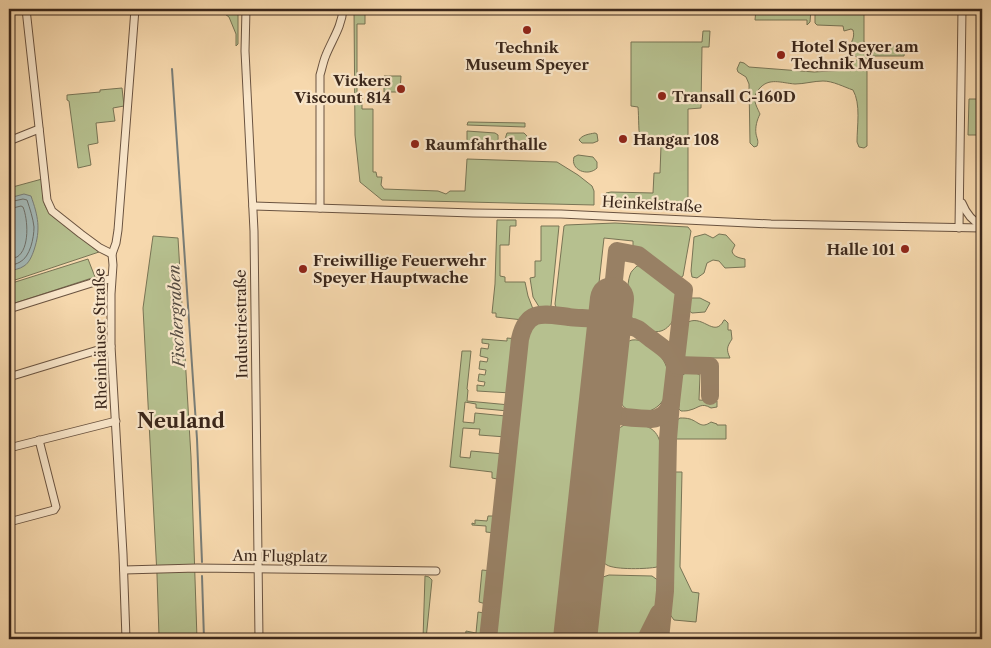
<svg xmlns="http://www.w3.org/2000/svg" width="991" height="648" viewBox="0 0 991 648" font-family="'Libre Caslon Text',serif">
<style>
.green{fill:#b6c08f;stroke:#787455}
.water{fill:#a2b7b5;stroke:#797d77}
.lines{fill:none;stroke-linecap:round;stroke-linejoin:round}
.shore{stroke:#6e6f68;stroke-width:1}
.stream{stroke:#797d77;stroke-width:2}
.taxiway{stroke:#988064;stroke-width:18}
.runway{stroke:#988064;stroke-width:44}
.minor-casing{stroke:#6a5340;stroke-width:9}
.minor{stroke:#f9e6ca;stroke-width:7}
.poi-dot{fill:#8f2418;stroke:#f9e6ca;stroke-width:2}
.labels{text-anchor:middle;dominant-baseline:central;stroke-width:4.5;stroke-linejoin:round;paint-order:stroke}
.poi-label{font-size:15px;font-weight:bold;fill:#3b271b;stroke:#f9e6ca;text-anchor:start}
.street-label{font-size:15px;fill:#3b271b;stroke:#f9e6ca}
.water-label{font-size:16px;font-style:italic;fill:#554b42;stroke:#f9e6ca}
.district-label{font-size:20px;font-weight:bold;fill:#3b271b;stroke:#f9e6ca}
</style>
<rect width="100%" height="100%" fill="#f6d8ad"/>
<filter id="stains"><feTurbulence type="fractalNoise" baseFrequency=".004" numOctaves="4"/><feColorMatrix values="0 0 0 0 .2 0 0 0 0 .09 0 0 0 0 .02 0 0 0 .5 -.17"/></filter>
<radialGradient id="worn" r=".72"><stop offset=".6" stop-color="#630" stop-opacity="0"/><stop offset="1" stop-color="#630" stop-opacity=".3"/></radialGradient>
<g class="green">
<path d="M 218,9 L 238,9 L 238,44 L 236,46 L 236,34 L 229,17 Z"/>
<path d="M 354,9 L 365,9 L 365,24 L 357,24 L 357,98 L 362,98 L 362,109 L 373,109 L 373,172 L 376,172 L 377,177 L 382,177 L 381,185 L 384,189 L 438,191 L 446,194 L 450,191 L 465,191 L 467,159 L 557,162 L 578,175 L 592,186 L 594,191 L 594,205 L 382,200 L 360,182 L 355,135 Z"/>
<path d="M 756,9 L 811,9 L 810,22 L 807,25 L 807,20 L 755,20 Z"/>
<path d="M 815,9 L 864,9 L 864,42 L 872,46 L 903,46 L 905,50 L 904,56 L 867,56 L 867,146 L 864,148 L 859,147 L 857,142 C 857,126 861,104 853,90 C 844,87 833,81 823,81 C 814,81 804,84 795,84 C 781,83 769,77 759,89 C 751,98 756,105 760,114 C 757,120 755,127 756,134 C 757,139 759,141 757,146 L 754,147 L 750,143 L 749,84 L 746,77 L 738,72 L 737,69 L 740,62 L 744,63 L 749,67 L 814,72 L 846,70 L 850,68 L 857,59 L 856,56 L 852,56 L 849,53 L 848,47 C 852,42 855,37 853,30 L 851,29 L 844,31 L 843,26 L 817,25 L 815,23 Z"/>
<path d="M 703,31 L 710,31 L 709,47 L 702,47 L 701,108 L 688,109 L 688,208 L 606,205 L 606,193 L 611,192 L 653,193 L 654,173 L 660,173 L 661,146 L 641,142 C 638,135 639,116 638,107 L 631,106 L 631,42 L 702,42 Z"/>
<path d="M 384,76 L 401,76 L 400,92 L 384,92 Z"/>
<path d="M 122,88 L 124,106 L 113,108 L 115,121 L 96,123 L 98,143 L 88,145 L 91,165 L 78,168 L 69,101 L 67,100 L 67,95 L 100,92 L 100,90 Z"/>
<path d="M 969,99 L 982,99 L 982,135 L 968,135 Z"/>
<path d="M 468,122 L 525,123 L 525,127 L 467,125 Z"/>
<path d="M 467,131 L 495,133 L 498,135 C 498,139 499,141 495,143 C 490,145 473,142 467,142 Z"/>
<path d="M 507,133 L 524,133 L 527,136 L 527,141 L 523,144 L 507,143 L 505,139 Z"/>
<path d="M 595,133 L 597,134 L 598,141 L 593,143 L 582,143 L 579,140 C 582,135 589,134 595,133 Z"/>
<path d="M 578,155 L 593,157 L 597,162 L 597,168 C 588,177 570,170 574,157 Z"/>
<path d="M 42,179 C 43,195 41,203 51,215 L 99,252 L 9,282 L 9,188 Z"/>
<path d="M 497,220 L 516,220 L 516,226 L 510,226 L 509,245 L 500,245 L 500,276 L 505,277 L 505,282 L 525,282 L 528,296 L 533,309 L 533,313 L 523,320 L 496,317 L 496,313 L 492,313 L 495,284 Z"/>
<path d="M 615,223 L 688,227 L 691,231 L 683,276 L 680,278 L 672,276 L 633,247 L 633,241 L 604,238 L 596,310 C 588,318 568,314 558,311 L 556,308 L 555,304 L 564,226 L 566,225 Z"/>
<path d="M 541,226 L 559,226 L 551,306 L 545,310 L 541,310 L 533,297 L 530,278 L 535,277 L 535,261 L 541,261 Z"/>
<path d="M 705,234 L 713,238 L 719,234 L 726,235 L 735,245 L 732,251 C 733,257 740,258 745,259 L 745,267 L 725,268 L 719,261 L 713,260 L 707,263 L 704,273 L 697,278 L 692,277 L 691,271 L 694,237 Z"/>
<path d="M 153,236 L 178,238 L 191,457 L 197,639 L 130,639 L 159,636 L 157,575 L 143,308 Z"/>
<path d="M 88,259 L 95,277 L 9,305 L 9,284 Z"/>
<path d="M 637,266 C 640,266 642,266 645,267 C 654,269 673,286 676,295 C 680,307 674,327 661,331 C 654,333 648,330 643,327 C 637,323 632,319 629,313 C 626,306 627,283 630,275 C 631,271 634,269 637,266 Z"/>
<path d="M 691,298 L 700,298 L 710,303 L 705,312 L 692,313 L 687,309 L 688,301 Z"/>
<path d="M 546,319 L 588,323 L 592,326 L 594,329 L 561,639 L 492,639 L 525,335 C 529,324 534,320 546,319 Z"/>
<path d="M 724,320 L 725,320 L 728,323 L 728,330 L 731,330 L 732,339 C 727,347 726,349 730,358 L 707,358 L 696,361 L 687,360 L 683,355 L 682,351 L 685,324 C 702,311 714,340 724,320 Z"/>
<path d="M 507,338 L 517,339 L 511,393 L 477,391 L 477,385 L 484,386 L 485,382 L 478,381 L 479,374 L 485,375 L 486,370 L 479,369 L 480,361 L 487,362 L 488,358 L 480,356 L 481,348 L 488,349 L 489,344 L 482,343 L 482,339 L 507,341 Z"/>
<path d="M 632,340 C 641,339 646,343 652,348 C 666,359 671,372 667,389 C 666,394 664,400 661,403 C 651,415 629,417 621,403 C 619,401 617,399 617,397 C 616,393 621,351 623,347 C 625,343 628,341 632,340 Z"/>
<path d="M 462,351 L 471,351 L 467,389 L 468,390 L 467,401 L 510,405 L 508,411 L 476,408 L 476,404 L 465,402 L 463,422 L 474,423 L 475,413 L 506,416 L 508,418 L 506,437 L 479,435 L 480,429 L 463,428 L 460,457 L 470,458 L 471,451 L 504,454 L 502,480 L 492,478 L 492,472 L 450,467 Z"/>
<path d="M 689,372 L 694,372 L 700,375 L 699,400 L 717,401 L 717,407 L 711,408 C 701,402 699,408 690,410 C 688,411 684,411 681,411 L 676,406 L 680,378 L 684,374 Z"/>
<path d="M 680,418 C 684,418 686,418 690,419 C 699,422 701,429 711,422 L 717,424 L 717,425 L 726,425 L 726,439 L 673,439 L 674,422 Z"/>
<path d="M 632,423 C 649,425 659,430 661,448 L 660,561 L 657,567 C 648,569 615,570 607,565 C 603,563 601,560 599,556 L 612,437 C 618,429 622,424 632,423 Z"/>
<path d="M 673,472 L 682,472 L 680,567 L 692,592 L 699,593 L 696,622 L 674,620 L 669,613 Z"/>
<path d="M 488,516 L 498,516 L 495,533 L 486,532 L 486,526 L 472,525 L 472,523 L 475,524 L 475,520 L 487,521 Z"/>
<path d="M 482,570 L 492,571 L 489,601 L 486,604 L 479,602 Z"/>
<path d="M 609,575 L 652,576 L 659,581 C 662,601 650,622 642,639 L 590,639 L 597,581 L 600,578 Z"/>
<path d="M 425,576 L 429,577 L 432,580 L 426,639 L 423,639 Z"/>
<path d="M 478,612 L 484,613 L 486,618 L 484,639 L 465,639 L 466,631 L 476,633 Z"/>
</g>
<path class="water" d="M 24,194 L 31,196 C 38,216 41,229 34,250 C 32,256 29,263 24,266 C 20,269 13,270 9,271 L 9,198 Z"/>
<g class="lines">
<g class="shore">
<path d="M 9,202 L 23,199 L 27,200 C 30,209 33,218 34,227 C 34,238 30,257 20,262 C 17,264 12,265 9,266"/>
<path d="M 9,209 L 21,206 L 23,207 C 28,219 30,249 17,257 C 14,258 11,258 9,259"/>
</g>
<g class="stream">
<path d="M 172,69 L 197,439 L 202,562"/>
<path d="M 202,576 L 204,639"/>
</g>
<g class="taxiway">
<path d="M 612,299 L 617,251 L 638,255 L 684,290 L 671,403 L 668,439 L 665,591 L 660,639"/>
<path d="M 607,345 C 612,332 624,322 638,329 C 642,332 647,336 651,339 C 662,347 673,353 676,368"/>
<path d="M 676,365 L 710,366 L 710,396"/>
<path d="M 602,392 C 606,421 628,417 651,419 C 662,418 667,413 671,403"/>
<path d="M 598,431 C 603,422 608,418 618,416"/>
<path d="M 488,639 L 520,339 C 527,308 544,314 569,317 C 580,319 591,317 601,321 C 607,325 607,329 608,336"/>
<path d="M 646,639 L 659,613"/>
</g>
<path class="runway" d="M 575,639 L 612,299"/>
<defs>
<g id="minor">
<path d="M 26,9 L 47,200 L 52,211 L 81,234 L 100,248 L 112,254"/>
<path d="M 246,9 L 245,51 L 254,231 L 259,639"/>
<path d="M 9,141 L 39,129"/>
<path d="M 962,203 C 966,213 972,221 982,226"/>
<path d="M 253,206 L 473,213 L 561,214 L 771,224 L 982,228"/>
<path d="M 320,208 L 320,75 C 322,69 323,62 326,55 C 332,40 342,26 343,9"/>
<path d="M 959,228 L 962,9"/>
<path d="M 9,309 L 98,281 L 111,279"/>
<path d="M 9,377 L 111,346"/>
<path d="M 9,448 L 116,421"/>
<path d="M 9,522 L 54,510 L 56,507 L 39,440"/>
<path d="M 124,570 L 197,568 L 436,571"/>
<path d="M 126,639 L 123,554 L 111,346 L 111,294 L 113,265 L 112,254 L 116,243 L 118,230 L 135,9"/>
</g>
</defs>
<use href="#minor" class="minor-casing"/>
<use href="#minor" class="minor"/>
</g>
<g class="poi-dot">
<circle cx="527" cy="30" r="5"/>
<circle cx="781" cy="55" r="5"/>
<circle cx="401" cy="89" r="5"/>
<circle cx="662" cy="96" r="5"/>
<circle cx="623" cy="139" r="5"/>
<circle cx="415" cy="144" r="5"/>
<circle cx="905" cy="249" r="5"/>
<circle cx="303" cy="269" r="5"/>
</g>
<g class="labels">
<g class="poi-label">
<text x="791" y="46">Hotel Speyer am<tspan x="791" dy="17">Technik Museum</tspan></text>
<text x="527" y="47" text-anchor="middle">Technik<tspan x="527" dy="17">Museum Speyer</tspan></text>
<text x="391" y="80" text-anchor="end">Vickers<tspan x="391" dy="17">Viscount 814</tspan></text>
<text x="672" y="96">Transall C-160D</text>
<text x="633" y="139">Hangar 108</text>
<text x="425" y="144">Raumfahrthalle</text>
<text x="895" y="249" text-anchor="end">Halle 101</text>
<text x="313" y="260">Freiwillige Feuerwehr<tspan x="313" dy="17">Speyer Hauptwache</tspan></text>
</g>
<g class="street-label">
<text transform="translate(652 204) rotate(3)">Heinkelstraße</text>
<text transform="translate(241 324) rotate(-91)">Industriestraße</text>
<text transform="translate(100 339) rotate(-91)">Rheinhäuser Straße</text>
<text transform="translate(280 556) rotate(1)">Am Flugplatz</text>
</g>
<g class="water-label">
<text transform="translate(176 316) rotate(-93)">Fischergraben</text>
</g>
<g class="district-label">
<text x="181" y="421">Neuland</text>
</g>
</g>
<rect width="991" height="648" fill="none" stroke="#f6d8ad" stroke-width="30"/>
<rect x="10" y="10" width="971" height="628" fill="none" stroke="#3b271b" stroke-width="2.5"/>
<rect x="15" y="15" width="961" height="618" fill="none" stroke="#3b271b"/>
<rect width="100%" height="100%" filter="url(#stains)"/>
<rect width="100%" height="100%" fill="url(#worn)"/>
</svg>
